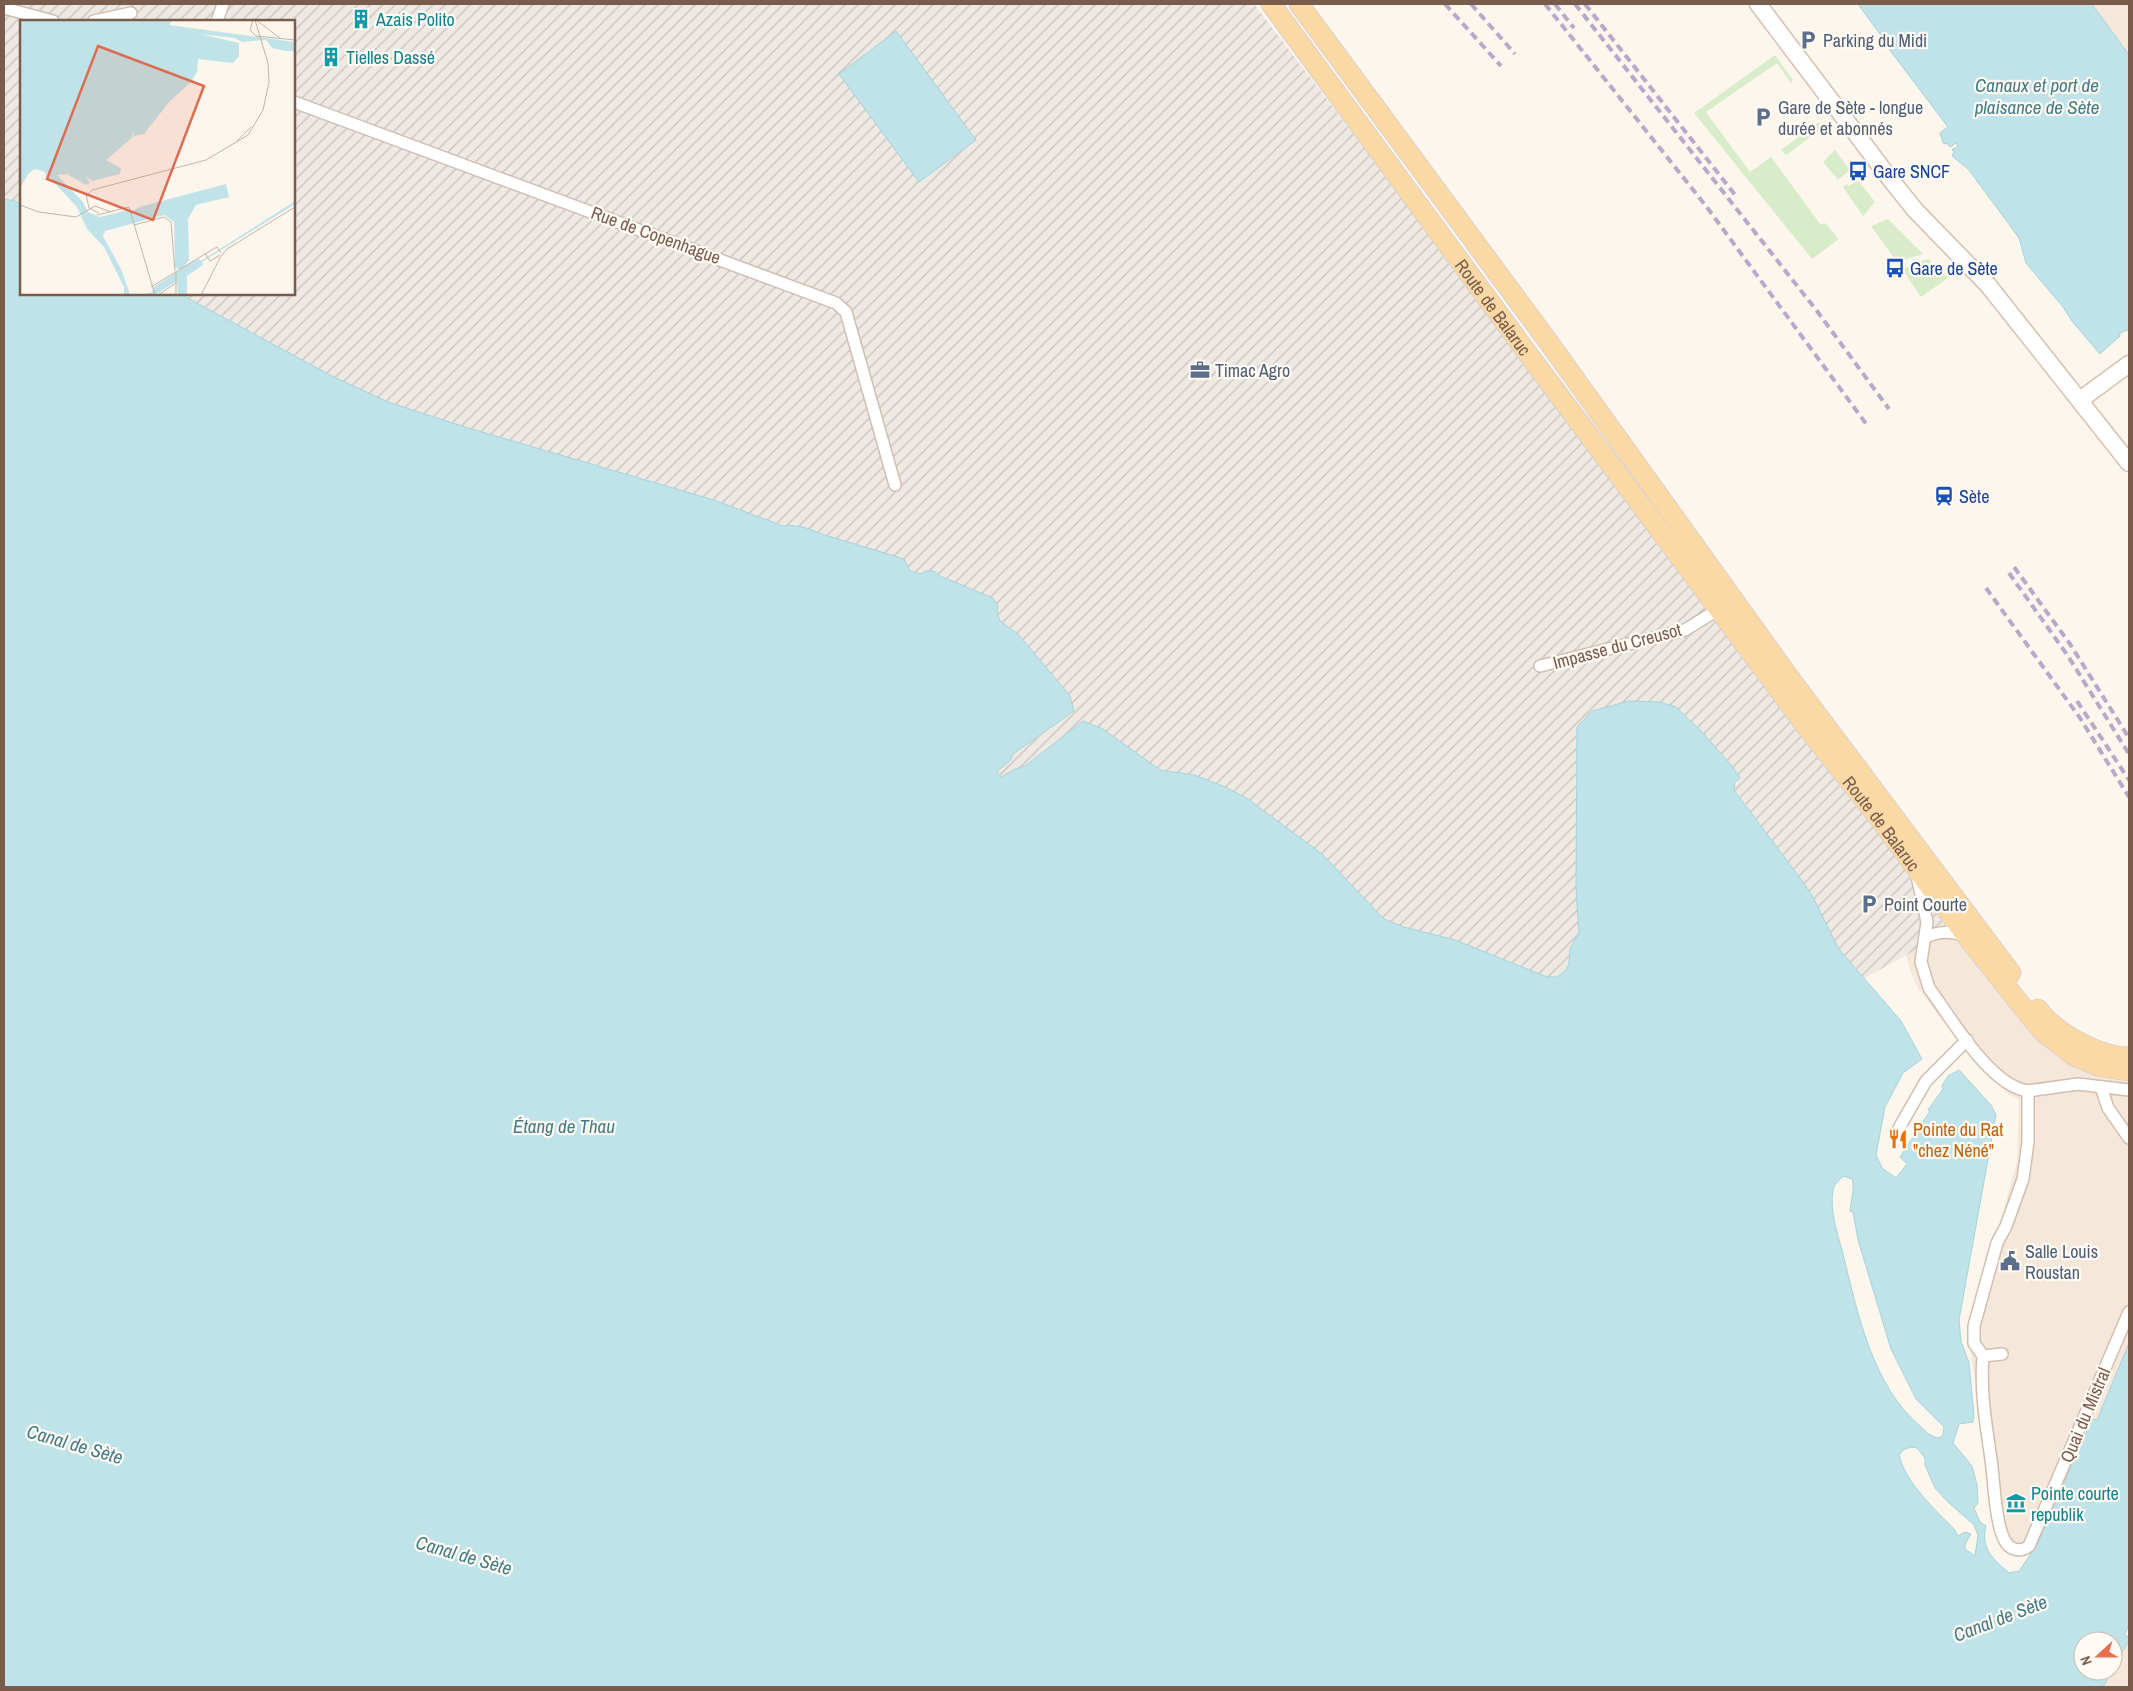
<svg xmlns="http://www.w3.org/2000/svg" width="2133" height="1691" viewBox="0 0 2133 1691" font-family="'Archivo Narrow',sans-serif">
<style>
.residential{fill:#f5e8da}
.industrial{fill:url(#industrial-furrows)}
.green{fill:#d8ecc9}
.water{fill:#bfe3e8;stroke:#a5d3da;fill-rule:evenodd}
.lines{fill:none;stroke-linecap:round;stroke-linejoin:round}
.street-casing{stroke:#d1beb0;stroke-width:14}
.secondary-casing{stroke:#d6c0b0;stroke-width:19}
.primary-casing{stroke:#dad1cd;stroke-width:21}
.street{stroke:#fff;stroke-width:11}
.secondary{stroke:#fff;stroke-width:16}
.primary{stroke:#fbd9a5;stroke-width:19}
.rail{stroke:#b9a8c9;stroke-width:4;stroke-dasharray:8 5;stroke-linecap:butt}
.labels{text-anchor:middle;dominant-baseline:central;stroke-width:4.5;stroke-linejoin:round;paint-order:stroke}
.culture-label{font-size:18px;fill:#0d838f;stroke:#fffaf3;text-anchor:start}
.service-label{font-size:18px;fill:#4e5e75;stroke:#fffaf3;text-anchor:start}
.transit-label{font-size:18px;fill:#164399;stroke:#fffaf3;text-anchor:start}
.street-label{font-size:18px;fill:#7a5c4d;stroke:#fffaf3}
.food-label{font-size:18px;fill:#c56008;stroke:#fffaf3;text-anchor:start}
.water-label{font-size:19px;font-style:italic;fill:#437c86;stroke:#fffaf3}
.inset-river{fill:none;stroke:#bfe3e8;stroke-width:2.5}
.inset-road{fill:none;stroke:#c5b3a7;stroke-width:1}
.view{fill:#dc6d51;fill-opacity:0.15;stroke:#dc6d51;stroke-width:2.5}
.inset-edge{fill:none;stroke:#7a5c4d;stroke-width:2.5}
</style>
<defs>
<pattern id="industrial-furrows" width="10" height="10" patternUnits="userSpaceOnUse" patternTransform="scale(1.25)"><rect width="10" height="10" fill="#efe9e4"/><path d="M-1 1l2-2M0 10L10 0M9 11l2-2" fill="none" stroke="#c7c0bb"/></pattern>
</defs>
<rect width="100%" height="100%" fill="#fdf6ec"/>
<g class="residential">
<path d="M 2092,4 L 2129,4 L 2129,55 Z"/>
<path d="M 1913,916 L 1967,945 L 2038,1036 L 2129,1075 L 2129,1343 L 2097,1420 L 2092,1419 L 2037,1545 L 2030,1554 L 2017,1557 L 2000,1542 L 1967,1329 L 2001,1220 L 2017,1161 L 2019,1100 L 2008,1094 L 1980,1067 L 1919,990 L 1912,975 L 1898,929 Z"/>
<path d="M 2129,1640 L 2129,1687 L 2103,1687 L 2113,1671 Z"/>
</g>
<path class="industrial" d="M 4,4 L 1254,4 L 1959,926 L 1863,979 L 1838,948 L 1813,897 L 1803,882 L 1734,789 L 1740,778 L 1732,766 L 1676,707 L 1659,702 L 1629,701 L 1592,711 L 1577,727 L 1576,889 L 1579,933 L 1570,948 L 1569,964 L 1565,971 L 1557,977 L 1547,977 L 1455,940 L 1404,927 L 1384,919 L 1362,897 L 1223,786 L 1194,775 L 1160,770 L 1084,721 L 1025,766 L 1015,769 L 1001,777 L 997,771 L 1010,761 L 1013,754 L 1074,711 L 1069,696 L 1018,634 L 1000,621 L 997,613 L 998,606 L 993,598 L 940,576 L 934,571 L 926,571 L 920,574 L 910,571 L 904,559 L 827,536 L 795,524 L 783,526 L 714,500 L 465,427 L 388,402 L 330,375 L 180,294 L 294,294 L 294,21 L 21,21 L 21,204 L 15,201 L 4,199 Z"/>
<g class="green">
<path d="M 1775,55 L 1793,80 L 1791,83 L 1777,63 L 1706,112 L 1750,172 L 1771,157 L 1821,225 L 1825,223 L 1839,239 L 1812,259 L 1694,113 Z"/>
<path d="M 1819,122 L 1823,128 L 1786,155 L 1781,150 Z"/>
<path d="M 1835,150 L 1850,170 L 1838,180 L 1823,162 Z"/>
<path d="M 1858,180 L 1875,202 L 1863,216 L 1843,187 L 1847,184 L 1849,186 Z"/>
<path d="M 1888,219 L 1923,254 L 1897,262 L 1871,226 Z"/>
<path d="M 1928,259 L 1948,278 L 1921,297 L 1902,269 Z"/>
</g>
<g class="water">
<path d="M 1858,4 L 2092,4 L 2129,55 L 2129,332 L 2127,330 L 2119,334 L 2120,336 L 2100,354 L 2072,321 L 2063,307 L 2026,263 L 2019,238 L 2003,216 L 1968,169 L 1952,156 L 1954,152 L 1952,150 L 1958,146 L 1956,143 L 1950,147 L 1948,144 L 1943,143 L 1940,133 L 1948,127 L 1889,49 L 1890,48 Z"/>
<path d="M 896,31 L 976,140 L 919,182 L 839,74 Z"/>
<path d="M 4,199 L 15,201 L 21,205 L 21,294 L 180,294 L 330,375 L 388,402 L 465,427 L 714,500 L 783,526 C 802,523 811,531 828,536 C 854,544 879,551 904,559 L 910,571 L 920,574 L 926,571 L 934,571 L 940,576 L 993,598 L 998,606 L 997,613 L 1000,621 L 1018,634 L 1070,696 L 1074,711 L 1013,754 L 1010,761 L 997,771 L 1001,777 L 1015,769 L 1025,766 L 1083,721 L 1103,729 L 1160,770 L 1194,775 L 1223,786 L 1248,799 L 1322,854 L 1384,919 L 1404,927 L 1455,940 L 1547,977 L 1557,977 L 1565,971 L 1569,964 L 1570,948 L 1579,933 L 1576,889 L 1577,727 L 1592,711 L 1629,701 L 1659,702 L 1676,707 L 1703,733 L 1732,766 L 1740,778 L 1735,783 L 1734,790 L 1803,882 L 1813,897 L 1838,948 L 1901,1021 L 1922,1059 L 1903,1073 L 1885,1107 L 1876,1155 L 1882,1168 L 1896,1178 L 1907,1164 L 1900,1157 L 1930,1111 L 1928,1110 L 1943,1089 L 1942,1086 L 1948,1076 L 1959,1070 L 1991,1105 L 1996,1115 L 1959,1320 L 1961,1341 L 1969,1363 L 1974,1416 L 1973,1422 L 1959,1424 L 1953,1443 L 1972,1466 L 1977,1485 L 1978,1503 L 1974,1508 L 1980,1522 L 1986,1526 C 1980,1549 1994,1560 2009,1573 L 2019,1571 L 2037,1545 L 2092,1419 L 2097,1420 L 2129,1343 L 2129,1625 L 2125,1634 L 2129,1638 L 2129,1640 L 2113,1669 L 2113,1641 L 2083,1641 L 2083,1671 L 2112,1671 L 2103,1687 L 4,1687 ZM 1844,1176 L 1852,1179 C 1855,1189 1851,1199 1850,1211 L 1853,1212 L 1858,1240 L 1891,1349 L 1916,1399 L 1944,1427 L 1943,1435 L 1939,1438 C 1931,1437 1925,1431 1920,1426 C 1873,1386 1858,1315 1844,1258 C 1839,1237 1829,1212 1833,1191 C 1834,1184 1839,1180 1844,1176 ZM 1911,1447 L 1917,1448 L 1925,1458 L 1925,1465 L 1935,1488 L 1948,1502 L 1974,1525 L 1978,1535 L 1975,1556 L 1965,1549 L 1965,1544 L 1971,1534 L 1965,1532 L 1958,1536 C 1954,1527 1948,1523 1941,1516 C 1924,1498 1905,1479 1899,1455 L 1903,1450 Z"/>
</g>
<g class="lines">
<defs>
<g id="street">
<path d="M 4,8 L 53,21"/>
<path d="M 94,21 L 131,13"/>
<path d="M 217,21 L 223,4"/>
<path d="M 294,102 L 836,303 L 846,312 L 895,485"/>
<path d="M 1540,666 L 1685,630 L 1719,609"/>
<path d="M 1917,876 L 1927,922 L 1921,962 L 1929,988 C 1951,1018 1990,1086 2028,1091 L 2078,1084 L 2129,1090"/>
<path d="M 1926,937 C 1940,931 1950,931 1965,936"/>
<path d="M 2101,1087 L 2108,1108 L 2129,1138"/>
<path d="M 2028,1091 L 2028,1142 L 2023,1179 L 2006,1226 L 1997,1243 L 1974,1326 L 1974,1343 L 1983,1356 C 1980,1391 1986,1425 1991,1459 C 1994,1480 1995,1521 2004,1539 C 2009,1550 2020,1553 2029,1546 L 2129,1312"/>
<path d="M 1899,1128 L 1926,1081 L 1967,1040"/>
<path d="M 1983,1356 L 2002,1354"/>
</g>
<g id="secondary">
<path d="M 1758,4 L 1891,180 L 1915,210 L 1988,285 L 2129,463"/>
<path d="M 2080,400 L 2129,364"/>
</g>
<g id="primary">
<path id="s1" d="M 1271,4 L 1525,350 L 1808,729 L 1878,817 L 1967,937 L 2029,1015 L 2043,1032 L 2074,1056 L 2098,1066 L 2129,1071"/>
<path d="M 1299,4 L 1547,340 L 1789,677 L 2011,973"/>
<path d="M 2038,1009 C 2055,1033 2100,1057 2129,1057"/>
</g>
</defs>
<use href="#street" class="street-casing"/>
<use href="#secondary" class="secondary-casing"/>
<use href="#primary" class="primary-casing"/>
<use href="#street" class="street"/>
<use href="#secondary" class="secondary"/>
<use href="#primary" class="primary"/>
<g class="rail">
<path d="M 1445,4 L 1501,66"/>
<path d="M 1471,4 L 1515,54"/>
<path d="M 1545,4 L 1706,206 L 1867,425"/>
<path d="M 1555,4 L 1574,28"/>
<path d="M 1575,4 L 1817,311 L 1889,409"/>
<path d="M 1585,4 L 1736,196"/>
<path d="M 2014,567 L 2070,644 L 2129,738"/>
<path d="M 2009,573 L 2068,656 L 2129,754"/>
<path d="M 1986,588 L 2080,718 L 2129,797"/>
<path d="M 2077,701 L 2129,780"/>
</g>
</g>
<defs>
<symbol id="building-bare" viewBox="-9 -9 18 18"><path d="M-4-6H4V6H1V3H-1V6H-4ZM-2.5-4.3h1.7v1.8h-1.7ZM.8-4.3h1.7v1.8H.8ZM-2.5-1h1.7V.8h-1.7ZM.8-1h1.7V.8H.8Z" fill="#0f9aa8" stroke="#fffaf3" stroke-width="2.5" paint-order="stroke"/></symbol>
<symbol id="parking-bare" viewBox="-9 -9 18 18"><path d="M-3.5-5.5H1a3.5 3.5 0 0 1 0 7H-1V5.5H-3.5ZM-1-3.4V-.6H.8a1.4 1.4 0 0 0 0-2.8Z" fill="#5c6f8a" stroke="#fffaf3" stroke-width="2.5" paint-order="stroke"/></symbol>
<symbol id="bus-bare" viewBox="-9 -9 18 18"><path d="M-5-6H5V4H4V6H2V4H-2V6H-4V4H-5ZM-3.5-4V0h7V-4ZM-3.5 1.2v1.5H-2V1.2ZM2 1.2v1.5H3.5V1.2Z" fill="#1a4fb4" stroke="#fffaf3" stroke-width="2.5" paint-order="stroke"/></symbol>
<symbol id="office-bare" viewBox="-9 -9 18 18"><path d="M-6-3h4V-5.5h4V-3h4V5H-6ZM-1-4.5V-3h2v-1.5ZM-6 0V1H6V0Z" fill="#5c6f8a" stroke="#fffaf3" stroke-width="2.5" paint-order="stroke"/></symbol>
<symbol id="station-bare" viewBox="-9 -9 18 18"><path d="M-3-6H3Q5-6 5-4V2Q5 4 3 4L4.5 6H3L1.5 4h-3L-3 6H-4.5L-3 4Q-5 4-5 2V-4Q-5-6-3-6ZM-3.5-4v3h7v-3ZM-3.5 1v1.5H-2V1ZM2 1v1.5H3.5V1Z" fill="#1a4fb4" stroke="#fffaf3" stroke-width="2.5" paint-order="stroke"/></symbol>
<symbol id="restaurant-bare" viewBox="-9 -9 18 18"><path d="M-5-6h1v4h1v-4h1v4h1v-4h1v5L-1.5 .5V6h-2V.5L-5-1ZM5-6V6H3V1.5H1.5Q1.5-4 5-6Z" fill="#e8710a" stroke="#fffaf3" stroke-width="2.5" paint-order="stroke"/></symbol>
<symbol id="civic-bare" viewBox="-9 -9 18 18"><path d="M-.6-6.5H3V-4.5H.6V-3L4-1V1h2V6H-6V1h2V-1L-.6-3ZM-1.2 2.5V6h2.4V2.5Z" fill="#5c6f8a" stroke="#fffaf3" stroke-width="2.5" paint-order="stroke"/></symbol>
<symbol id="museum-bare" viewBox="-9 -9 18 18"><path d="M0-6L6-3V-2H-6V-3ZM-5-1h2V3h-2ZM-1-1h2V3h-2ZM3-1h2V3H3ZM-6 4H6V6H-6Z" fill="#0f9aa8" stroke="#fffaf3" stroke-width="2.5" paint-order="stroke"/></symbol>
</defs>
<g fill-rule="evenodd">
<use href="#building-bare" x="347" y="5" width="28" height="28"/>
<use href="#parking-bare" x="1794" y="26" width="28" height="28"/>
<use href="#building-bare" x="317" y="43" width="28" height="28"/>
<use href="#parking-bare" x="1749" y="103" width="28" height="28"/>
<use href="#bus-bare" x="1844" y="157" width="28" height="28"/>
<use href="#bus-bare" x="1881" y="254" width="28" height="28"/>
<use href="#office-bare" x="1186" y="356" width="28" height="28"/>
<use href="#station-bare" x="1930" y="482" width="28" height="28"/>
<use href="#parking-bare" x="1855" y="890" width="28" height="28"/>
<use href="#restaurant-bare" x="1884" y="1125" width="28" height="28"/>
<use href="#civic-bare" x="1996" y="1247" width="28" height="28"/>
<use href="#museum-bare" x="2002" y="1489" width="28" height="28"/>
</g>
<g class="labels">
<g class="culture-label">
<text x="376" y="19">Azais Polito</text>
<text x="346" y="57">Tielles Dassé</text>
<text x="2031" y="1493">Pointe courte<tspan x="2031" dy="21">republik</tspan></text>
</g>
<g class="service-label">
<text x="1823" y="40">Parking du Midi</text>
<text x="1778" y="107">Gare de Sète - longue<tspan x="1778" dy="21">durée et abonnés</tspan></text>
<text x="1215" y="370">Timac Agro</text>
<text x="1884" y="904">Point Courte</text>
<text x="2025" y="1251">Salle Louis<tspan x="2025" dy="21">Roustan</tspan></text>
</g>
<g class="transit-label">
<text x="1873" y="171">Gare SNCF</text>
<text x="1910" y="268">Gare de Sète</text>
<text x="1959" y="496">Sète</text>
</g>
<g class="street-label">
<text transform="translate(656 235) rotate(20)">Rue de Copenhague</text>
<text stroke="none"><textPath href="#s1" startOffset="376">Route de Balaruc</textPath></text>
<text transform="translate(1617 646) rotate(-15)">Impasse du Creusot</text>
<text stroke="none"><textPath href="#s1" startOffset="1022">Route de Balaruc</textPath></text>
<text transform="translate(2085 1415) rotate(-67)">Quai du Mistral</text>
</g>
<g class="food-label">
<text x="1913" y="1129">Pointe du Rat<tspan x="1913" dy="21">"chez Néné"</tspan></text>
</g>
<g class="water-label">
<text x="2037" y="85">Canaux et port de<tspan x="2037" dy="22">plaisance de Sète</tspan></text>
<text x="564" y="1126">Étang de Thau</text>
<text transform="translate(75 1444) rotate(16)">Canal de Sète</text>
<text transform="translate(464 1555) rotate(16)">Canal de Sète</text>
<text transform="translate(2000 1618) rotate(-21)">Canal de Sète</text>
</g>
</g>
<g transform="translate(20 20)">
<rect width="275" height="275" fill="#fdf6ec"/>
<path d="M 0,0 L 152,0 L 149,5 L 275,22 L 275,31 L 266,31 L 252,28 L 246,20 L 222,22 L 215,18 L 180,14 L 219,23 L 219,36 L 213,43 L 178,39 L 177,52 L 171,62 L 150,81 L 124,114 L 114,116 L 112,111 L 113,117 L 86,140 L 101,148 L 100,154 L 72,161 L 66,156 L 70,163 L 66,165 L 47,154 L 37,155 L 63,182 L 68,192 L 80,197 L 108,190 L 112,192 L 119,187 L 206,164 L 209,177 L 176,185 L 168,199 L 169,240 L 164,246 L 179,239 L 181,241 L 275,181 L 275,184 L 182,242 L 183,245 L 167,256 L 167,275 L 158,275 L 157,261 L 138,273 L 121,275 L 132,272 L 134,267 L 160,250 L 155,247 L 154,202 L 144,195 L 85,211 L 83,216 L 101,249 L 109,271 L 109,275 L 104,275 L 104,267 L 84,227 L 67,209 L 57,187 L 23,151 L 15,149 L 9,153 L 0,168 Z" fill="#bfe3e8"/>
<path class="inset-river" d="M 164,275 L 163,244 L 169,239"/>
<path class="inset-road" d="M 233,0 L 230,10 L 236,16 L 275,20M 236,0 L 260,18M 217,121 L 231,107M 66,174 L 69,188 L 79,193M 66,176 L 72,170 L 186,140 L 228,115 L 243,90 L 249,62 L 248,43 L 235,0M 0,185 L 19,192 L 56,197 L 75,186 L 91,192M 77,195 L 109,187 L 135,275M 114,205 L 144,197 L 151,202 L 155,251M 185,234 L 190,241 L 200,235M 185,234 L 197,227 L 201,233M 199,239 L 207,229 L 275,187M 131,267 L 185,234M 138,275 L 156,263M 156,275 L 156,252M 181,275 L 200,238"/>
<path class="view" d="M 78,26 L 184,66 L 133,200 L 27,159 Z"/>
<rect width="275" height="275" class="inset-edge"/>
</g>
<rect width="2133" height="1691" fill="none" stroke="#7a5c4d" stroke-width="10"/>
<g transform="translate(2098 1656) rotate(249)"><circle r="24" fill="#fffaf3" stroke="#cabbb1"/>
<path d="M0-4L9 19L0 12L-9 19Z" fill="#e76f51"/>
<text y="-8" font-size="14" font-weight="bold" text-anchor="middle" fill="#7a5c4d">N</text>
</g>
</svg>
